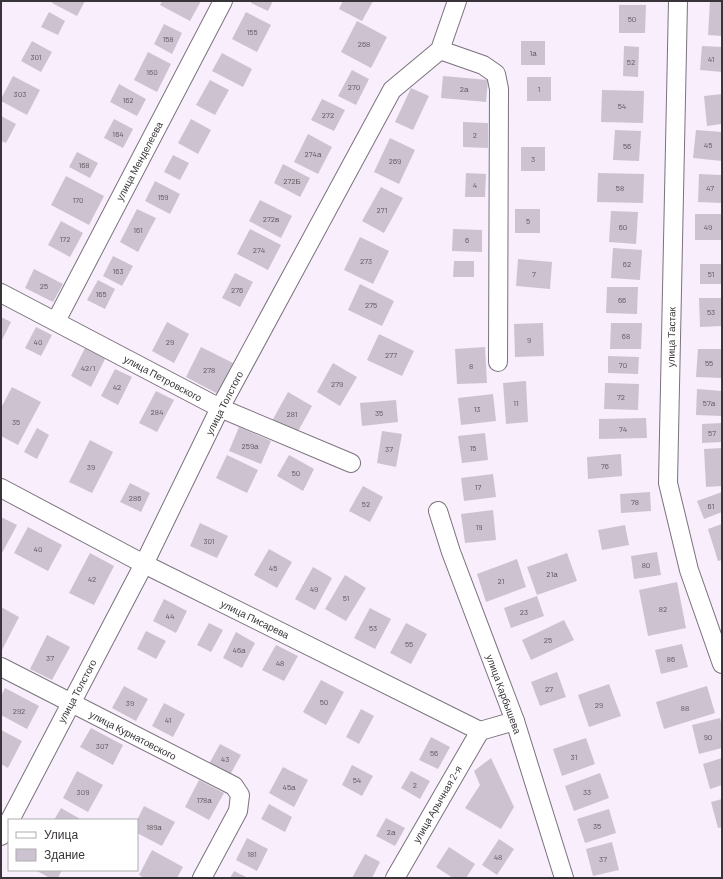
<svg xmlns="http://www.w3.org/2000/svg" width="723" height="879" viewBox="0 0 723 879" font-family="Barlow,sans-serif">
<style>
.building{fill:#cdc3d0}
.lines{fill:none;stroke-linecap:round;stroke-linejoin:round}
.minor-casing{stroke:#7b727d;stroke-width:20}
.minor{stroke:#fff;stroke-width:18}
.labels{text-anchor:middle;dominant-baseline:central;stroke-width:3.5;stroke-linejoin:round;paint-order:stroke}
.number-label{font-size:8px;fill:#5d585f}
.street-label{font-size:10px;fill:#383439;stroke:#fff}
</style>
<rect width="100%" height="100%" fill="#f8eefc"/>
<g class="building">
<path d="M 53,1 L 85,1 L 77,16 L 52,3 Z"/>
<path d="M 162,1 L 201,1 L 190,21 L 160,5 Z"/>
<path d="M 252,1 L 273,1 L 268,11 L 251,3 Z"/>
<path d="M 343,1 L 373,1 L 362,21 L 339,9 Z"/>
<path d="M 710,1 L 722,1 L 722,36 L 708,35 Z"/>
<path d="M 619,5 L 646,5 L 645,33 L 619,33 Z"/>
<path d="M 49,12 L 65,21 L 58,35 L 41,27 Z"/>
<path d="M 246,12 L 271,25 L 257,52 L 232,39 Z"/>
<path d="M 357,21 L 387,37 L 371,68 L 341,52 Z"/>
<path d="M 164,24 L 182,33 L 172,54 L 154,44 Z"/>
<path d="M 32,41 L 52,52 L 41,72 L 21,61 Z"/>
<rect x="521" y="41" width="24" height="24"/>
<path d="M 624,46 L 639,47 L 638,77 L 623,76 Z"/>
<path d="M 702,46 L 722,47 L 722,72 L 700,70 Z"/>
<path d="M 148,52 L 171,64 L 157,92 L 134,80 Z"/>
<path d="M 222,53 L 252,69 L 243,87 L 212,71 Z"/>
<path d="M 352,70 L 369,79 L 356,105 L 338,96 Z"/>
<path d="M 13,76 L 40,90 L 27,115 L 1,101 L 1,99 Z"/>
<path d="M 443,76 L 488,80 L 486,102 L 441,98 Z"/>
<rect x="527" y="77" width="24" height="24"/>
<path d="M 210,80 L 229,90 L 215,115 L 196,105 Z"/>
<path d="M 119,84 L 146,99 L 137,116 L 110,102 Z"/>
<path d="M 411,88 L 429,96 L 413,130 L 395,122 Z"/>
<path d="M 602,90 L 644,91 L 643,123 L 601,122 Z"/>
<path d="M 722,94 L 722,124 L 707,126 L 704,96 Z"/>
<path d="M 322,99 L 345,110 L 334,131 L 311,120 Z"/>
<path d="M 1,116 L 16,124 L 6,143 L 1,141 Z"/>
<path d="M 114,119 L 133,129 L 123,148 L 104,138 Z"/>
<path d="M 191,119 L 211,130 L 198,154 L 178,143 Z"/>
<path d="M 463,122 L 488,123 L 488,148 L 463,147 Z"/>
<path d="M 615,130 L 641,131 L 639,161 L 613,160 Z"/>
<path d="M 696,130 L 722,132 L 722,161 L 693,158 Z"/>
<path d="M 308,134 L 332,147 L 318,174 L 294,162 Z"/>
<path d="M 390,138 L 415,150 L 399,184 L 374,172 Z"/>
<rect x="521" y="147" width="24" height="24"/>
<path d="M 77,152 L 98,163 L 90,178 L 69,167 Z"/>
<path d="M 173,155 L 189,163 L 180,180 L 164,172 Z"/>
<path d="M 283,164 L 310,178 L 300,197 L 274,183 Z"/>
<path d="M 466,173 L 486,174 L 485,197 L 465,197 Z"/>
<path d="M 598,173 L 644,174 L 643,203 L 597,202 Z"/>
<path d="M 699,174 L 722,175 L 722,203 L 698,202 Z"/>
<path d="M 66,176 L 104,196 L 89,225 L 51,205 Z"/>
<path d="M 155,181 L 180,194 L 170,214 L 145,201 Z"/>
<path d="M 381,187 L 403,198 L 384,233 L 362,221 Z"/>
<path d="M 260,200 L 292,216 L 281,238 L 249,221 Z"/>
<path d="M 137,209 L 156,218 L 138,252 L 120,242 Z"/>
<rect x="515" y="209" width="25" height="24"/>
<path d="M 611,211 L 638,212 L 636,244 L 609,242 Z"/>
<rect x="695" y="214" width="27" height="26"/>
<path d="M 61,221 L 83,233 L 70,257 L 48,245 Z"/>
<path d="M 250,229 L 281,245 L 268,270 L 237,254 Z"/>
<path d="M 453,229 L 482,230 L 482,252 L 452,251 Z"/>
<path d="M 360,237 L 389,251 L 373,284 L 344,270 Z"/>
<path d="M 613,248 L 642,250 L 640,280 L 611,278 Z"/>
<path d="M 113,256 L 133,266 L 122,286 L 103,276 Z"/>
<path d="M 518,259 L 552,262 L 550,289 L 516,286 Z"/>
<path d="M 454,261 L 474,261 L 474,277 L 453,277 Z"/>
<rect x="700" y="264" width="22" height="20"/>
<path d="M 34,269 L 63,284 L 53,302 L 25,288 Z"/>
<path d="M 235,273 L 253,282 L 240,307 L 222,298 Z"/>
<path d="M 98,280 L 115,289 L 105,309 L 87,300 Z"/>
<path d="M 360,284 L 394,301 L 382,326 L 348,310 Z"/>
<path d="M 607,287 L 638,287 L 637,314 L 606,313 Z"/>
<path d="M 699,298 L 722,298 L 722,326 L 700,327 Z"/>
<path d="M 1,317 L 11,322 L 1,342 Z"/>
<path d="M 167,322 L 189,334 L 174,363 L 152,351 Z"/>
<path d="M 543,323 L 544,356 L 515,357 L 514,324 Z"/>
<path d="M 611,323 L 642,323 L 641,349 L 610,349 Z"/>
<path d="M 36,327 L 52,335 L 41,356 L 25,348 Z"/>
<path d="M 379,334 L 414,351 L 402,376 L 367,360 Z"/>
<path d="M 201,347 L 233,363 L 218,394 L 186,377 Z"/>
<path d="M 485,347 L 487,383 L 457,384 L 455,349 Z"/>
<path d="M 85,348 L 105,359 L 91,387 L 71,376 Z"/>
<path d="M 698,349 L 722,349 L 722,378 L 696,377 Z"/>
<path d="M 608,356 L 639,357 L 638,374 L 608,373 Z"/>
<path d="M 333,363 L 357,377 L 340,406 L 317,392 Z"/>
<path d="M 115,369 L 132,377 L 118,405 L 101,396 Z"/>
<path d="M 526,381 L 528,422 L 506,424 L 503,383 Z"/>
<path d="M 605,383 L 639,384 L 638,410 L 604,409 Z"/>
<path d="M 12,387 L 41,402 L 18,445 L 1,436 L 1,408 Z"/>
<path d="M 697,389 L 722,391 L 722,416 L 696,415 Z"/>
<path d="M 156,391 L 174,400 L 157,432 L 139,423 Z"/>
<path d="M 288,392 L 312,406 L 296,435 L 272,421 Z"/>
<path d="M 493,394 L 496,421 L 461,425 L 458,398 Z"/>
<path d="M 396,400 L 398,422 L 362,426 L 360,403 Z"/>
<path d="M 646,418 L 647,438 L 599,439 L 599,419 Z"/>
<path d="M 722,423 L 722,442 L 702,443 L 702,424 Z"/>
<path d="M 239,427 L 271,441 L 261,464 L 229,451 Z"/>
<path d="M 37,428 L 49,435 L 37,459 L 24,452 Z"/>
<path d="M 382,431 L 402,434 L 396,467 L 377,463 Z"/>
<path d="M 485,433 L 488,460 L 462,463 L 458,436 Z"/>
<path d="M 90,440 L 113,452 L 92,493 L 69,482 Z"/>
<path d="M 722,448 L 722,486 L 706,487 L 704,449 Z"/>
<path d="M 621,454 L 622,476 L 588,479 L 587,457 Z"/>
<path d="M 227,455 L 258,470 L 247,493 L 216,478 Z"/>
<path d="M 289,455 L 314,469 L 303,491 L 277,476 Z"/>
<path d="M 493,474 L 496,497 L 464,501 L 461,478 Z"/>
<path d="M 130,483 L 150,493 L 141,512 L 120,502 Z"/>
<path d="M 363,486 L 383,497 L 370,522 L 349,511 Z"/>
<path d="M 650,492 L 651,511 L 621,513 L 620,494 Z"/>
<path d="M 722,492 L 722,512 L 704,519 L 697,501 Z"/>
<path d="M 493,510 L 496,540 L 465,543 L 461,514 Z"/>
<path d="M 1,517 L 17,525 L 1,555 Z"/>
<path d="M 200,523 L 228,536 L 217,558 L 190,546 Z"/>
<path d="M 722,524 L 722,560 L 718,561 L 708,529 Z"/>
<path d="M 625,525 L 629,545 L 602,550 L 598,530 Z"/>
<path d="M 28,527 L 62,545 L 48,571 L 14,553 Z"/>
<path d="M 269,549 L 292,562 L 277,588 L 254,575 Z"/>
<path d="M 657,552 L 661,575 L 634,579 L 631,556 Z"/>
<path d="M 90,553 L 114,566 L 94,605 L 69,593 Z"/>
<path d="M 567,553 L 577,581 L 537,595 L 527,567 Z"/>
<path d="M 517,559 L 526,587 L 486,602 L 477,574 Z"/>
<path d="M 313,567 L 332,578 L 315,610 L 295,599 Z"/>
<path d="M 345,575 L 366,588 L 346,621 L 325,609 Z"/>
<path d="M 677,582 L 686,628 L 648,636 L 639,590 Z"/>
<path d="M 537,596 L 544,616 L 511,628 L 504,608 Z"/>
<path d="M 164,599 L 187,611 L 176,633 L 153,621 Z"/>
<path d="M 1,607 L 19,617 L 1,652 Z"/>
<path d="M 370,608 L 391,619 L 375,649 L 354,638 Z"/>
<path d="M 564,620 L 574,640 L 531,660 L 522,640 Z"/>
<path d="M 209,623 L 223,630 L 211,652 L 197,645 Z"/>
<path d="M 406,623 L 427,634 L 411,664 L 390,653 Z"/>
<path d="M 146,631 L 166,641 L 156,659 L 137,649 Z"/>
<path d="M 236,632 L 255,643 L 242,668 L 223,658 Z"/>
<path d="M 47,635 L 70,647 L 52,680 L 30,669 Z"/>
<path d="M 682,644 L 688,667 L 661,674 L 655,650 Z"/>
<path d="M 276,645 L 298,656 L 284,681 L 262,670 Z"/>
<path d="M 557,672 L 566,697 L 540,706 L 531,682 Z"/>
<path d="M 321,680 L 344,692 L 326,725 L 303,712 Z"/>
<path d="M 609,684 L 621,716 L 589,727 L 578,695 Z"/>
<path d="M 124,686 L 148,699 L 136,721 L 112,708 Z"/>
<path d="M 707,686 L 715,713 L 664,729 L 656,702 Z"/>
<path d="M 5,688 L 39,706 L 27,729 L 1,715 L 1,696 Z"/>
<path d="M 164,703 L 185,714 L 173,737 L 152,726 Z"/>
<path d="M 361,709 L 374,716 L 359,744 L 346,737 Z"/>
<path d="M 720,718 L 722,726 L 722,748 L 699,754 L 692,725 Z"/>
<path d="M 91,728 L 123,745 L 113,765 L 80,747 Z"/>
<path d="M 1,730 L 22,741 L 8,768 L 1,764 Z"/>
<path d="M 431,737 L 450,747 L 438,769 L 419,760 Z"/>
<path d="M 586,738 L 595,764 L 562,776 L 553,749 Z"/>
<path d="M 220,744 L 241,755 L 230,775 L 209,764 Z"/>
<path d="M 491,758 L 514,807 L 501,829 L 465,808 L 480,785 L 474,771 Z"/>
<path d="M 722,758 L 722,785 L 710,789 L 703,764 Z"/>
<path d="M 352,765 L 373,776 L 362,796 L 342,785 Z"/>
<path d="M 283,767 L 308,780 L 294,807 L 269,793 Z"/>
<path d="M 77,771 L 103,785 L 88,812 L 63,798 Z"/>
<path d="M 411,771 L 430,781 L 420,799 L 401,788 Z"/>
<path d="M 600,773 L 609,798 L 574,811 L 565,786 Z"/>
<path d="M 199,780 L 224,793 L 209,820 L 185,807 Z"/>
<path d="M 722,799 L 722,827 L 718,828 L 711,802 Z"/>
<path d="M 269,804 L 292,817 L 285,832 L 261,819 Z"/>
<path d="M 144,806 L 175,822 L 162,846 L 137,833 L 137,820 Z"/>
<path d="M 61,808 L 82,820 L 54,820 Z"/>
<path d="M 609,809 L 616,833 L 585,843 L 577,819 Z"/>
<path d="M 386,818 L 405,828 L 395,846 L 376,836 Z"/>
<path d="M 247,838 L 268,849 L 257,871 L 236,860 Z"/>
<path d="M 499,839 L 514,849 L 497,875 L 482,865 Z"/>
<path d="M 612,842 L 619,870 L 593,876 L 586,849 Z"/>
<path d="M 449,847 L 475,864 L 466,878 L 453,878 L 436,867 Z"/>
<path d="M 152,850 L 183,867 L 177,878 L 144,878 L 139,875 Z"/>
<path d="M 365,854 L 380,862 L 372,878 L 352,878 Z"/>
<path d="M 35,870 L 62,870 L 58,878 L 50,878 Z"/>
<path d="M 234,871 L 248,878 L 230,878 Z"/>
</g>
<g class="lines">
<defs>
<g id="minor">
<path d="M 678,1 L 668,483 L 689,570 L 722,664"/>
<path d="M 440,50 L 483,65 L 496,74 L 499,89 L 498,362"/>
<path d="M 1,293 L 220,408 L 351,463"/>
<path d="M 56,321 L 223,1"/>
<path d="M 1,488 L 144,564 L 480,731 L 515,721"/>
<path d="M 438,511 L 451,552 L 515,721 L 564,878"/>
<path d="M 1,667 L 234,786 L 240,795 L 238,811 L 202,878"/>
<path d="M 10,820 L 144,564 L 220,408 L 392,90 L 440,50 L 457,1"/>
<path d="M 1,836 L 9,821"/>
<path d="M 395,878 L 480,731"/>
</g>
</defs>
<use href="#minor" class="minor-casing"/>
<use href="#minor" class="minor"/>
</g>
<g class="labels">
<g class="number-label">
<text x="632" y="19">50</text>
<text x="252" y="32">155</text>
<text x="168" y="39">158</text>
<text x="364" y="44">268</text>
<text x="533" y="53">1а</text>
<text x="36" y="57">301</text>
<text x="711" y="59">41</text>
<text x="631" y="62">52</text>
<text x="152" y="72">160</text>
<text x="354" y="87">270</text>
<text x="464" y="89">2а</text>
<text x="539" y="89">1</text>
<text x="20" y="94">303</text>
<text x="128" y="100">162</text>
<text x="622" y="106">54</text>
<text x="328" y="115">272</text>
<text x="118" y="134">164</text>
<text x="475" y="135">2</text>
<text x="708" y="145">45</text>
<text x="627" y="146">56</text>
<text x="313" y="154">274а</text>
<text x="533" y="159">3</text>
<text x="395" y="161">269</text>
<text x="84" y="165">168</text>
<text x="292" y="181">272Б</text>
<text x="475" y="185">4</text>
<text x="620" y="188">58</text>
<text x="710" y="188">47</text>
<text x="163" y="197">159</text>
<text x="78" y="200">170</text>
<text x="382" y="210">271</text>
<text x="271" y="219">272в</text>
<text x="528" y="221">5</text>
<text x="623" y="227">60</text>
<text x="708" y="227">49</text>
<text x="138" y="230">161</text>
<text x="65" y="239">172</text>
<text x="467" y="240">6</text>
<text x="259" y="250">274</text>
<text x="366" y="261">273</text>
<text x="627" y="264">62</text>
<text x="118" y="271">163</text>
<text x="534" y="274">7</text>
<text x="711" y="274">51</text>
<text x="44" y="286">25</text>
<text x="237" y="290">276</text>
<text x="101" y="294">165</text>
<text x="622" y="300">66</text>
<text x="371" y="305">275</text>
<text x="711" y="312">53</text>
<text x="626" y="336">68</text>
<text x="529" y="340">9</text>
<text x="38" y="342">40</text>
<text x="170" y="342">29</text>
<text x="391" y="355">277</text>
<text x="709" y="363">55</text>
<text x="623" y="365">70</text>
<text x="471" y="366">8</text>
<text x="88" y="368">42/1</text>
<text x="209" y="370">278</text>
<text x="337" y="384">279</text>
<text x="117" y="387">42</text>
<text x="621" y="397">72</text>
<text x="516" y="403">11</text>
<text x="709" y="403">57а</text>
<text x="477" y="409">13</text>
<text x="157" y="412">284</text>
<text x="379" y="413">35</text>
<text x="292" y="414">281</text>
<text x="16" y="422">35</text>
<text x="623" y="429">74</text>
<text x="712" y="433">57</text>
<text x="250" y="446">259а</text>
<text x="473" y="448">15</text>
<text x="389" y="449">37</text>
<text x="605" y="466">76</text>
<text x="91" y="467">39</text>
<text x="296" y="473">50</text>
<text x="478" y="487">17</text>
<text x="135" y="498">286</text>
<text x="635" y="502">78</text>
<text x="366" y="504">52</text>
<text x="711" y="506">61</text>
<text x="479" y="527">19</text>
<text x="209" y="541">301</text>
<text x="38" y="549">40</text>
<text x="646" y="565">80</text>
<text x="273" y="568">45</text>
<text x="552" y="574">21а</text>
<text x="92" y="579">42</text>
<text x="501" y="581">21</text>
<text x="314" y="589">49</text>
<text x="346" y="598">51</text>
<text x="663" y="609">82</text>
<text x="524" y="612">23</text>
<text x="170" y="616">44</text>
<text x="373" y="628">53</text>
<text x="548" y="640">25</text>
<text x="409" y="644">55</text>
<text x="239" y="650">46а</text>
<text x="50" y="658">37</text>
<text x="671" y="659">86</text>
<text x="280" y="663">48</text>
<text x="549" y="689">27</text>
<text x="324" y="702">50</text>
<text x="130" y="703">39</text>
<text x="599" y="705">29</text>
<text x="685" y="708">88</text>
<text x="19" y="711">292</text>
<text x="168" y="720">41</text>
<text x="708" y="737">90</text>
<text x="102" y="746">307</text>
<text x="434" y="753">56</text>
<text x="574" y="757">31</text>
<text x="225" y="759">43</text>
<text x="357" y="780">54</text>
<text x="415" y="785">2</text>
<text x="289" y="787">45а</text>
<text x="83" y="792">309</text>
<text x="587" y="792">33</text>
<text x="204" y="800">178а</text>
<text x="597" y="826">35</text>
<text x="154" y="827">189а</text>
<text x="391" y="832">2а</text>
<text x="252" y="854">181</text>
<text x="498" y="857">48</text>
<text x="603" y="859">37</text>
</g>
<g class="street-label">
<text transform="translate(139 161) rotate(-62)">улица Менделеева</text>
<text transform="translate(671 337) rotate(-89)">улица Тастак</text>
<text transform="translate(163 378) rotate(28)">улица Петровского</text>
<text transform="translate(224 403) rotate(-63)">улица Толстого</text>
<text transform="translate(255 619) rotate(26)">улица Писарева</text>
<text transform="translate(77 691) rotate(-62)">улица Толстого</text>
<text transform="translate(504 694) rotate(70)">улица Карбышева</text>
<text transform="translate(133 735) rotate(27)">улица Курнатовского</text>
<text transform="translate(437 804) rotate(-60)">улица Арычная 2-я</text>
</g>
</g>
<rect width="723" height="879" fill="none" stroke="#383439" stroke-width="4"/>
<rect x="8" y="819" width="130" height="52" fill="#ffffff" stroke="#afaeb0"/>
<rect x="16" y="832" width="20" height="6" fill="#ffffff" stroke="#afaeb0"/>
<text x="44" y="839" font-size="12" fill="#383439">Улица</text>
<rect x="16" y="849" width="20" height="12" fill="#cdc3d0" stroke="#afaeb0"/>
<text x="44" y="859" font-size="12" fill="#383439">Здание</text>
</svg>
